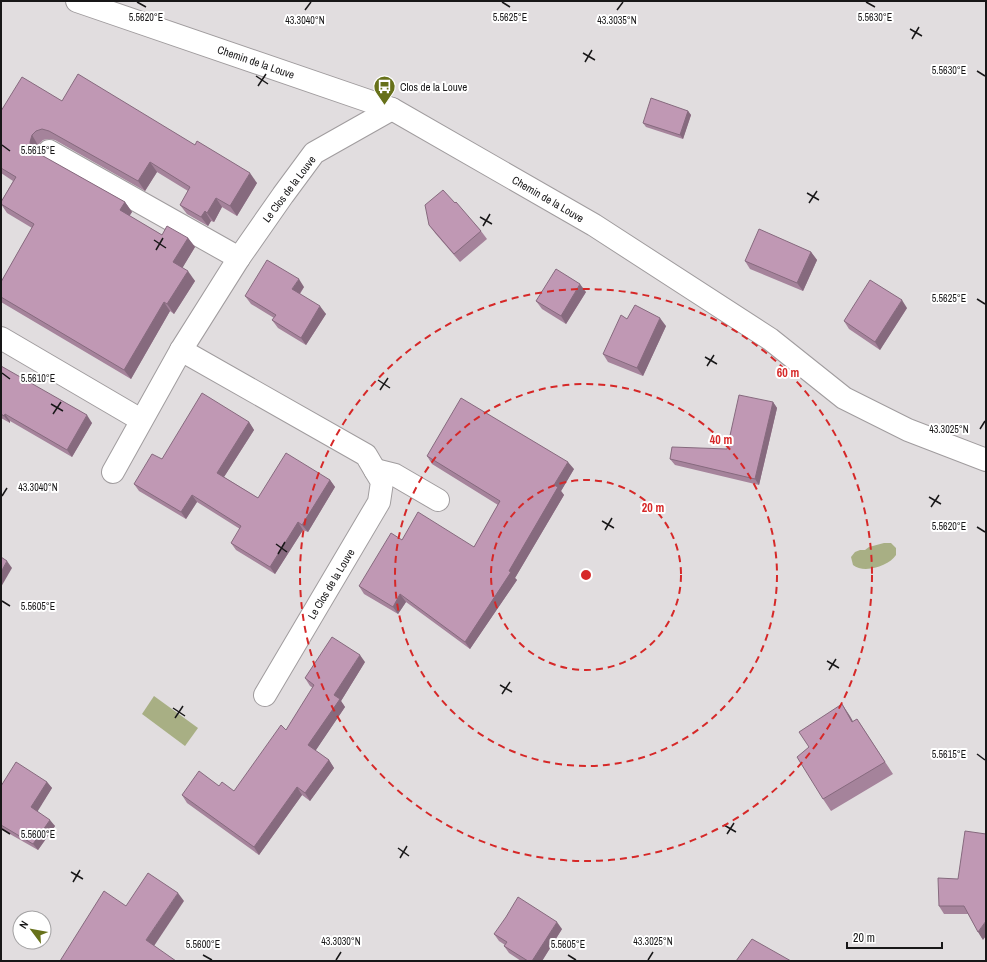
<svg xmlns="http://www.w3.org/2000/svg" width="987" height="962" viewBox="0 0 987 962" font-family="'Archivo Narrow',sans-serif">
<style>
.water{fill:#a8af84}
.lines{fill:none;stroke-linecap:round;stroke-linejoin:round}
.minor-casing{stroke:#a09c9e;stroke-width:24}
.minor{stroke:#fff;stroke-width:22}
.wall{fill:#a5839b}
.shaded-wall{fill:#866a7e}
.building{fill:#c098b4;stroke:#866a7e}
.ticks{fill:none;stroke:#181718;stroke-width:1.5}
.ring{fill:none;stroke:#d62828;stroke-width:2;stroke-dasharray:7 5}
.labels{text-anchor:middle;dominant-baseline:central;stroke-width:4;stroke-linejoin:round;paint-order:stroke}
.street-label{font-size:11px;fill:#181718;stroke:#fff}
.poi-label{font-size:11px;fill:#181718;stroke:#fff;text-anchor:start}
.ticks-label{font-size:10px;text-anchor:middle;fill:#181718;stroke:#fff;stroke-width:4;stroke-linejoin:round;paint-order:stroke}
.centre{fill:#d62828;stroke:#fff;stroke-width:2}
.ring-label{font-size:12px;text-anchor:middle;font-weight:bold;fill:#d62828;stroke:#fff;stroke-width:4;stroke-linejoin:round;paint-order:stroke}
</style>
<rect width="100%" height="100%" fill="#e1dddf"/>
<g class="water">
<path d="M 884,543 L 891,543 L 896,548 L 896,555 C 889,566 864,574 853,565 L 851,557 L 855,552 L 860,550 L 865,550 L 869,547 Z"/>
<path d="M 154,696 L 198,728 L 185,746 L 142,714 Z"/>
</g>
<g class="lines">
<defs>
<g id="minor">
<path d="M 77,1 L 392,109 L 594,225 L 770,339 L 844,398 L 908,430 L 986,460"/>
<path d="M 49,151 L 239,258"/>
<path d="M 1,338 L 141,420"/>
<path d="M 181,350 L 366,455 L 382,482 L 379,502 L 265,695"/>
<path d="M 375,470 L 395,475 L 438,500"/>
<path d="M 113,472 L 181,350 L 239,258 L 283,195 L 314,153 L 392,109"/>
</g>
</defs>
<use href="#minor" class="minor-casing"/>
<use href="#minor" class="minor"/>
</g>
<g class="wall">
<path d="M 62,101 L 257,183 L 237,216 L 222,207 L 214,222 L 211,221 L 208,226 L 187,214 L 180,205 L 188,191 L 157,172 L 145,191 L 55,140 L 48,139 L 43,140 L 38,145 L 37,152 L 37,153 L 125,202 L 132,212 L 129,216 L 162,235 L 188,238 L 195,247 L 182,268 L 195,281 L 174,314 L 170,311 L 131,379 L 1,302 L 1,282 L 32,228 L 7,213 L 1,204 L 1,202 L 13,181 L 1,173 L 1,111 Z"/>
<path d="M 688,111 L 691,115 L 683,139 L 646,127 L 643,123 Z"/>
<path d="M 455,203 L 481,231 L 487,239 L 460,262 L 435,233 L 429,225 Z"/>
<path d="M 811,252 L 817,260 L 803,291 L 750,269 L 745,261 Z"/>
<path d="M 304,287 L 300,294 L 326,314 L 306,345 L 278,328 L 272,320 L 274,318 L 251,304 L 245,296 Z"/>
<path d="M 586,292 L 566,324 L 542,309 L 536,301 Z"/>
<path d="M 907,308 L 880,350 L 849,329 L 844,321 Z"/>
<path d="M 627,319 L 666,326 L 643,376 L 608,362 L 603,354 Z"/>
<path d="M 1,366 L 92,423 L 72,457 L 10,421 L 10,423 L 1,418 Z"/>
<path d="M 773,402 L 777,408 L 759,485 L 675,465 L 670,459 L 727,449 Z"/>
<path d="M 249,422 L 254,430 L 224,477 L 258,498 L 330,480 L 335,487 L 308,532 L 303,530 L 275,574 L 236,550 L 231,543 L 240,529 L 197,502 L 186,519 L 139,491 L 134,484 L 162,459 Z"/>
<path d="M 427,456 L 574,469 L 561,491 L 564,495 L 515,578 L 517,580 L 470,649 L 406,602 L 398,614 L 364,594 L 359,586 L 402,540 L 474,547 L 498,505 L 432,464 Z"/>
<path d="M 365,662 L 341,701 L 345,707 L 315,751 L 329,760 L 334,768 L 310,801 L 302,795 L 259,855 L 187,803 L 182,795 L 219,786 L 234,791 L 286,730 L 313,688 L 310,686 L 305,678 Z"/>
<path d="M 842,704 L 853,722 L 857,719 L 893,774 L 831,811 L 823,799 L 809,747 Z"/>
<path d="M 47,782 L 52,788 L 37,811 L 55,826 L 38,850 L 1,829 L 1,786 Z"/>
<path d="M 958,879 L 983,940 L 968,914 L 944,914 L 939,906 Z"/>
<path d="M 562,929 L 542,961 L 521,961 L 509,953 L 504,946 L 505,945 L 499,941 L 494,934 Z"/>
</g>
<g class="shaded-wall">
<path d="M 688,111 L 691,115 L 683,139 L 680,135 Z"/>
<path d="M 32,135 L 38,145 L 37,152 L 38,157 L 31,148 L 30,142 Z"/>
<path d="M 150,162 L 157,172 L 145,191 L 138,181 Z"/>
<path d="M 250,173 L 257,183 L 237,216 L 230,206 Z"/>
<path d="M 216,198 L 222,207 L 214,222 L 207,213 Z"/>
<path d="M 125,202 L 132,212 L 127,220 L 120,210 Z"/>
<path d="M 205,211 L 211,221 L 208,226 L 201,217 Z"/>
<path d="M 188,238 L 195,247 L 180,272 L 173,262 Z"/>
<path d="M 811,252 L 817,260 L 803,291 L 797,283 Z"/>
<path d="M 188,271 L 195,281 L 174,314 L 167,304 Z"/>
<path d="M 299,279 L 304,287 L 297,297 L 292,289 Z"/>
<path d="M 580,284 L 586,292 L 566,324 L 561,316 Z"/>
<path d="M 902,300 L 907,308 L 880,350 L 875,342 Z"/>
<path d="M 164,302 L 170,311 L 131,379 L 124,370 Z"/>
<path d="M 320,306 L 326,314 L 306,345 L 301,338 Z"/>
<path d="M 660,318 L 666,326 L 643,376 L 637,368 Z"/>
<path d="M 773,402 L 777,408 L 759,485 L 755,479 Z"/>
<path d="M 5,414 L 10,421 L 10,423 L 4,416 Z"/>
<path d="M 87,415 L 92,423 L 72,457 L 67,450 Z"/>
<path d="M 249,422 L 254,430 L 222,480 L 217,473 Z"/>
<path d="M 568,462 L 574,469 L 561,491 L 564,495 L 515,578 L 517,580 L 470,649 L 465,642 L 509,571 L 554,485 Z"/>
<path d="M 330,480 L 335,487 L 308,532 L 302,525 Z"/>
<path d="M 192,495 L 197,502 L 186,519 L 181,512 Z"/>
<path d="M 298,522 L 303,530 L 275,574 L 270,567 Z"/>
<path d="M 7,561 L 12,568 L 1,587 L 1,572 Z"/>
<path d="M 400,594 L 406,602 L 398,614 L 393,607 Z"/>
<path d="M 360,655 L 365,662 L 341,701 L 345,707 L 314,753 L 308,745 L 334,695 Z"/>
<path d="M 842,704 L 850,716 L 860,734 L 852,722 Z"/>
<path d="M 329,760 L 334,768 L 310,801 L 305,793 Z"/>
<path d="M 47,782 L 52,788 L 36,814 L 31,807 Z"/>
<path d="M 297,787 L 302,795 L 259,855 L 254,847 Z"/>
<path d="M 50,820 L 55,826 L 38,850 L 33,844 Z"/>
<path d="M 178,893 L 184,901 L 152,949 L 146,940 Z"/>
<path d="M 986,921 L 986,936 L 983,940 L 978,932 Z"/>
<path d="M 557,922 L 562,929 L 542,961 L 532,961 Z"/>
</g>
<g class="building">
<path d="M 78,74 L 195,145 L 197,141 L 250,173 L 230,206 L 216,198 L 207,213 L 205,211 L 201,217 L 180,205 L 190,187 L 150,162 L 138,181 L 49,131 L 42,129 L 36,131 L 32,135 L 30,142 L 31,148 L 36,152 L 125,202 L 120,210 L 162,235 L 167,226 L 188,238 L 173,262 L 188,271 L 167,304 L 164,302 L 124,370 L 1,297 L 1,282 L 34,224 L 1,204 L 1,202 L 16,177 L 1,168 L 1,111 L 22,77 L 62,101 Z"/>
<path d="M 651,98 L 688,111 L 680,135 L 643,123 Z"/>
<path d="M 443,190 L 455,203 L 456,202 L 481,231 L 454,254 L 429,225 L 425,205 Z"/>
<path d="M 759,229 L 811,252 L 797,283 L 745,261 Z"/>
<path d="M 267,260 L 299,279 L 292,289 L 320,306 L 301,338 L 272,320 L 276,315 L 245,296 Z"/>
<path d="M 556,269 L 580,284 L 561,316 L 536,301 Z"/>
<path d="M 870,280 L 902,300 L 875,342 L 844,321 Z"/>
<path d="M 635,305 L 660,318 L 637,368 L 603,354 L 621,315 L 627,319 Z"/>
<path d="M 1,366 L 87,415 L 67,450 L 5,414 L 4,416 L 1,414 Z"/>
<path d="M 202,393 L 249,422 L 217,473 L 258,498 L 286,453 L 330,480 L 302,525 L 298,522 L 270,567 L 231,543 L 241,526 L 192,495 L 181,512 L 134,484 L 152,454 L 162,459 Z"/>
<path d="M 739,395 L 773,402 L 755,479 L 670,459 L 672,447 L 727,449 Z"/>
<path d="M 461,398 L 568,462 L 554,485 L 558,487 L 509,571 L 511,572 L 465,642 L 400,594 L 393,607 L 359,586 L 391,533 L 402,540 L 418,512 L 474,547 L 500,501 L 427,456 Z"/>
<path d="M 1,557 L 7,561 L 1,572 Z"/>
<path d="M 332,637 L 360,655 L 334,695 L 340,699 L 308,745 L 329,760 L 305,793 L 297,787 L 254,847 L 182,795 L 199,771 L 219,786 L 222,782 L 234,791 L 281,725 L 286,730 L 314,685 L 305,678 Z"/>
<path d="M 842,704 L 852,722 L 857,719 L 885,762 L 823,799 L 797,757 L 809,747 L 799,732 Z"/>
<path d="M 16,762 L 47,782 L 31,807 L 50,820 L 33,844 L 1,825 L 1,786 Z"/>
<path d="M 965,831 L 986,834 L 986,921 L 978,932 L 964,906 L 939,906 L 938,878 L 958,879 Z"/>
<path d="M 148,873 L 178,893 L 146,940 L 176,961 L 60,961 L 104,891 L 126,906 Z"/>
<path d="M 518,897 L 557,922 L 532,961 L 528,961 L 504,946 L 507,942 L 494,934 L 506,917 Z"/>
<path d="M 752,939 L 791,961 L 736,961 Z"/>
</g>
<path class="ticks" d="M 137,2 L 146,7M 502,2 L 510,7M 866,2 L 875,7M 305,10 L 311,2M 617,10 L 623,2M 910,29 L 922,36M 912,39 L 919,27M 583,53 L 595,60M 585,62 L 592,50M 977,71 L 985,76M 256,76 L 268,84M 258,86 L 266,74M 2,145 L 10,151M 807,193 L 819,200M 809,203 L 817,191M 480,217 L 492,224M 483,226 L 490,214M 154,240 L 166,248M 156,250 L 163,238M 977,299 L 985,304M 705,357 L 717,364M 707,366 L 714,355M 2,373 L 10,379M 378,380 L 390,388M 380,390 L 388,378M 51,404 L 63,411M 53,414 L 61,402M 980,429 L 985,421M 2,496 L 7,488M 929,497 L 941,504M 931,507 L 939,495M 602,521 L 614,528M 977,527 L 985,532M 605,530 L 612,518M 276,544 L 287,552M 278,554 L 285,542M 2,601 L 10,606M 827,661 L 839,668M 829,670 L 836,659M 500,685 L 512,692M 502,694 L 510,682M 173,708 L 185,716M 175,718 L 183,706M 977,754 L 985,760M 724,825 L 736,832M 2,829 L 10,834M 727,834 L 734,823M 398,848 L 409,856M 400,858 L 407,846M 71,872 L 83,879M 73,882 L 80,870M 203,955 L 212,960M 568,955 L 576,960M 336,960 L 341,952M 648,960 L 653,952"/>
<g class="ring">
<circle cx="586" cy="575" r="95"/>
<circle cx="586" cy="575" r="191"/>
<circle cx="586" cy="575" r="286"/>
</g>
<defs>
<symbol id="bus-pin" viewBox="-11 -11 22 30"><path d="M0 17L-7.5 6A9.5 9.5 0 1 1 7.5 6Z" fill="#67711a" stroke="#fff"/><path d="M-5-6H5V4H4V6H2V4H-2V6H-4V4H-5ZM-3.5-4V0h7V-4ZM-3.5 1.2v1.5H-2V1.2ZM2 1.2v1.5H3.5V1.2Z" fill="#fff"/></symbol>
</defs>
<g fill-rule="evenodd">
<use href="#bus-pin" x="372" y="74" width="25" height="34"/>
</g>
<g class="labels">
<g class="street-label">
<text transform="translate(256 62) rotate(19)">Chemin de la Louve</text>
<text transform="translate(289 189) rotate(-53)">Le Clos de la Louve</text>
<text transform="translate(548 199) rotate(30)">Chemin de la Louve</text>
<text transform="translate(331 584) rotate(-59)">Le Clos de la Louve</text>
</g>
<g class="poi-label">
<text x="400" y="87">Clos de la Louve</text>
</g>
</g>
<g class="ticks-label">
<text x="146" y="21">5.5620°E</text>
<text x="510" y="21">5.5625°E</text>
<text x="875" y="21">5.5630°E</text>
<text x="305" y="24">43.3040°N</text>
<text x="617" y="24">43.3035°N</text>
<text x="949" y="74">5.5630°E</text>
<text x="38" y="154">5.5615°E</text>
<text x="949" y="302">5.5625°E</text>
<text x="38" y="382">5.5610°E</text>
<text x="949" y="433">43.3025°N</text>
<text x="38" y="491">43.3040°N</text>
<text x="949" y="530">5.5620°E</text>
<text x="38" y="610">5.5605°E</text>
<text x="949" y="758">5.5615°E</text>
<text x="38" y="838">5.5600°E</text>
<text x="341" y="945">43.3030°N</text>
<text x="653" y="945">43.3025°N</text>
<text x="203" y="948">5.5600°E</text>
<text x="568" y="948">5.5605°E</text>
</g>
<circle cx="586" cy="575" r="6" class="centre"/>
<g class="ring-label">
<text x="788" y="377">60 m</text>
<text x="721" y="444">40 m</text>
<text x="653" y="512">20 m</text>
</g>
<rect width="987" height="962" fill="none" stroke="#181718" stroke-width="4"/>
<g transform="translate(32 930) rotate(302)"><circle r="19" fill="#ffffff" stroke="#a3a2a3"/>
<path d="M0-3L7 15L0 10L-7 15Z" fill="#67711a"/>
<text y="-6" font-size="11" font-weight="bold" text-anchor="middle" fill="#181718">N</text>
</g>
<path d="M847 942v6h95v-6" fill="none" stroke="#181718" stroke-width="2"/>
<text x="853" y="942" font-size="12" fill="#181718" stroke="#ffffff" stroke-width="3" paint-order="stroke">20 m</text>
</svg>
